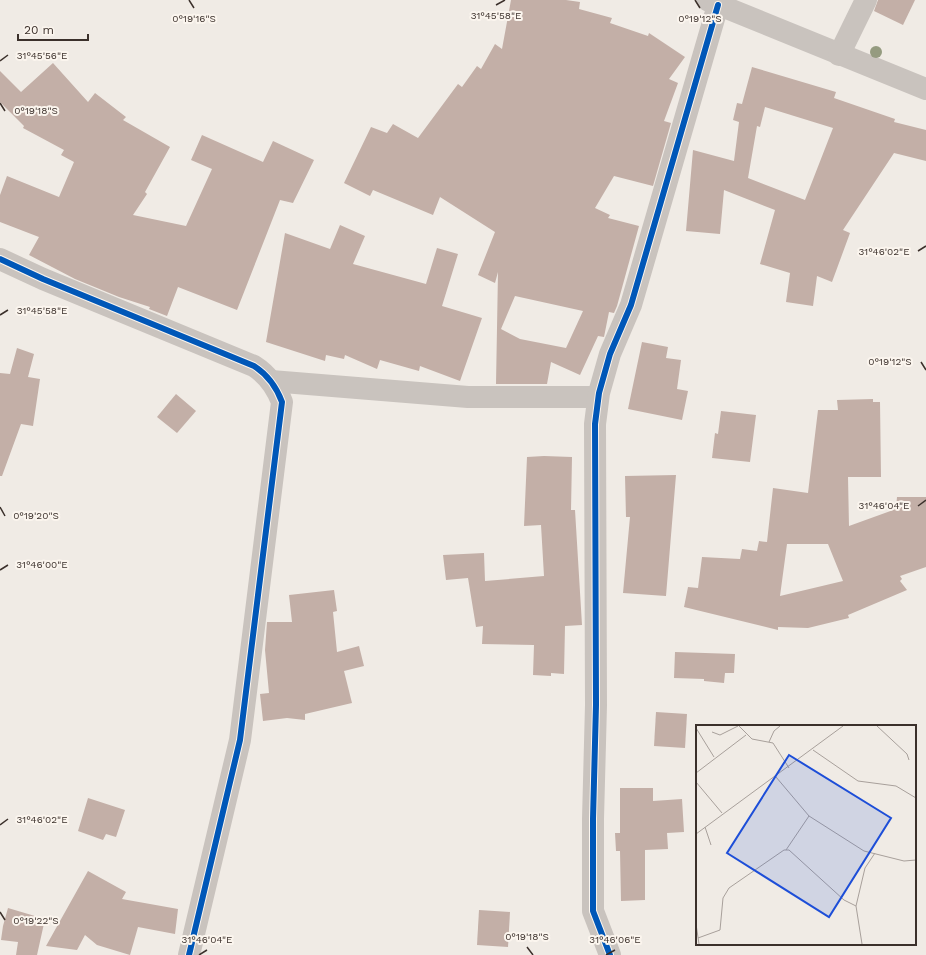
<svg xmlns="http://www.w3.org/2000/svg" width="926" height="955" viewBox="0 0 926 955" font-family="'Work Sans',sans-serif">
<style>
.building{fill:#c3afa7;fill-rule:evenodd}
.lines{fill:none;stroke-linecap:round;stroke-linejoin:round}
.minor{stroke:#c9c3be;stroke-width:22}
.cycleway-casing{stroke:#fbf5ee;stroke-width:8}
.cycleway{stroke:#0057b8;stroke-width:6}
.tree{fill:#959b80}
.ticks{fill:none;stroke:#3b302b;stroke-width:1.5}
.inset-road{fill:none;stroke:#a8a09b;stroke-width:1}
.view{fill:#1d4ed8;fill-opacity:0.15;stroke:#1d4ed8;stroke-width:2}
.inset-edge{fill:none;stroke:#3b302b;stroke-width:2}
.ticks-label{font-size:10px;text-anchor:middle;fill:#3b302b;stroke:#fbf5ee;stroke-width:4;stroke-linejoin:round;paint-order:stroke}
</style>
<rect width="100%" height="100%" fill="#f0ebe5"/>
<g class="building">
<path d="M 511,0 L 566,0 L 580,2 L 579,9 L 612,18 L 610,23 L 648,36 L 649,33 L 685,57 L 669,79 L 678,83 L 664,121 L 671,123 L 653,186 L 614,176 L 595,208 L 610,215 L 608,218 L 639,226 L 617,306 L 614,313 L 609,312 L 604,337 L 598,336 L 580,375 L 551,362 L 547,384 L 496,384 L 498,272 L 495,283 L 478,275 L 495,232 L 440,197 L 433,215 L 373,190 L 370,196 L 344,183 L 371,127 L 387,133 L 393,124 L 418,138 L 458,84 L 462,87 L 477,66 L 481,69 L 495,44 L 502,49 ZM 515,296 L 583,311 L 566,348 L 520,339 L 501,329 Z"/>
<path d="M 878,0 L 915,0 L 903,25 L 874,11 Z"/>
<path d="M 53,63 L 88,102 L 95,93 L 126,117 L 123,120 L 170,147 L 145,192 L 147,194 L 133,215 L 186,226 L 212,169 L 191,160 L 202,135 L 263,162 L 273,141 L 314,160 L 293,203 L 280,200 L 237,310 L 178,287 L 167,316 L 149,309 L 150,307 L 119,297 L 75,279 L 29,255 L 39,237 L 0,222 L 0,195 L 7,176 L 59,197 L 74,162 L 61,155 L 64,150 L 23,128 L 24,126 L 0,102 L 0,71 L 21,92 Z"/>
<path d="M 752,67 L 836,92 L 834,98 L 895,119 L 894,122 L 926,130 L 926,161 L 894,153 L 843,230 L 850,233 L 832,282 L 817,276 L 813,306 L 786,302 L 790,273 L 760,264 L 775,210 L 724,190 L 720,234 L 686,231 L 693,150 L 734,161 L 739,122 L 733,120 L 737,103 L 742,104 ZM 765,107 L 833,128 L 805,200 L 748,178 L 757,126 L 760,127 Z"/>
<path d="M 340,225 L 365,236 L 353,264 L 426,284 L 437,248 L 458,254 L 442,306 L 482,318 L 460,381 L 420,366 L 419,371 L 380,360 L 377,369 L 345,355 L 344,359 L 326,355 L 325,361 L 266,342 L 285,233 L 330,249 Z"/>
<path d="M 642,342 L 668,347 L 666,358 L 681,360 L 677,389 L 688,391 L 682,420 L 628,409 Z"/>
<path d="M 17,348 L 34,354 L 28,377 L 40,379 L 33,426 L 21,424 L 2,476 L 0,476 L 0,373 L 10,374 Z"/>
<path d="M 176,394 L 196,411 L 177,433 L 157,417 Z"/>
<path d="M 873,399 L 873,402 L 880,402 L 881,477 L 848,477 L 849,526 L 896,509 L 897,497 L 926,497 L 926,567 L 900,576 L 902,579 L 900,581 L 907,590 L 848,615 L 849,618 L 808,628 L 778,627 L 778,630 L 684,607 L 688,587 L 698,588 L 702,557 L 740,559 L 742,549 L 757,551 L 759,541 L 767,542 L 773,488 L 808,493 L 818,410 L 838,410 L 837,400 ZM 787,544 L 828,544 L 843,581 L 780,596 Z"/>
<path d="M 721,411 L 756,415 L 750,462 L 712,458 L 715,433 L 718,434 Z"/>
<path d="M 544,456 L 572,457 L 571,510 L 575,510 L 582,625 L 565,626 L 564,674 L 551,673 L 551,676 L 533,675 L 534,645 L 482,644 L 483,626 L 476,627 L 468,578 L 446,580 L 443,555 L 484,553 L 485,581 L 544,576 L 541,525 L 524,526 L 527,457 Z"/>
<path d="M 676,475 L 666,596 L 623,593 L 630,517 L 626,517 L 625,476 Z"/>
<path d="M 334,590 L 337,611 L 333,612 L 337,652 L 359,646 L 364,666 L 344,671 L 352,703 L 305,714 L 305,720 L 287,718 L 263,721 L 260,694 L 269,693 L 265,650 L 267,622 L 292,622 L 289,595 Z"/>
<path d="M 675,652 L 735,654 L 734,673 L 725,673 L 724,683 L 704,681 L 704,679 L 674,678 Z"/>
<path d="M 656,712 L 687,714 L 685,748 L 654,746 Z"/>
<path d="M 620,788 L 653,788 L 653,801 L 682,799 L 684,832 L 667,833 L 668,849 L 645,850 L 645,900 L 621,901 L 620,851 L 616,851 L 615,833 L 620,833 Z"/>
<path d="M 88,798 L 125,810 L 116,837 L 106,834 L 103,840 L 78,831 Z"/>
<path d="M 88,871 L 126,892 L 122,899 L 178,909 L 175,934 L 138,927 L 130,955 L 97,945 L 85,935 L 77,950 L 46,946 Z"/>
<path d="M 8,908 L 45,919 L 37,955 L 16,955 L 18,942 L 1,940 L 3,926 Z"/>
<path d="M 479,910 L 510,912 L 508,947 L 477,945 Z"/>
</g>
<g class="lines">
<g class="minor">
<path d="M 707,0 L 926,89"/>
<path d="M 839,55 L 866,0"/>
<path d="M 0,259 L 43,279 L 254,366 C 268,375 276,386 282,402 L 240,740 L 189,955"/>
<path d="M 271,381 L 468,397 L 598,397"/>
<path d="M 610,955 L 593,911 L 593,819 L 596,705 L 595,424 L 599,393 L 610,354 L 631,305 L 718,5"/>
</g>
<defs>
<g id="cycleway">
<path d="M 0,259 L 43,279 L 254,366 C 268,375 276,386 282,402 L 240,740 L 189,955"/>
<path d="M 610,955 L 593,911 L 593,819 L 596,705 L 595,424 L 599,393 L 610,354 L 631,305 L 718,5"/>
</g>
</defs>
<use href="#cycleway" class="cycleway-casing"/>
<use href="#cycleway" class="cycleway"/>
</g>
<circle class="tree" cx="876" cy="52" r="6"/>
<path class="ticks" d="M 189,0 L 194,8M 695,0 L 700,8M 496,5 L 505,0M 0,61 L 8,55M 0,103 L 5,111M 918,251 L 926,246M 0,315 L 8,310M 921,362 L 926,370M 918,506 L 926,500M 0,507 L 5,516M 0,570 L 8,565M 0,825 L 8,819M 0,912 L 5,920M 527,947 L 533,955M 199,955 L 207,950M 606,955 L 615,950"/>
<g transform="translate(696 725)">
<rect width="220" height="220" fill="#f0ebe5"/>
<path class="inset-road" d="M 43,1 L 56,14 L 77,18 L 93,43M 181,1 L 211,29 L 213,35M 0,3 L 18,32M 16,7 L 24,10 L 42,1M 73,17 L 78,6 L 84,1M 117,25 L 162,56 L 200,61 L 220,73M 0,48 L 50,10M 80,52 L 113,91 L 168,126 L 208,136 L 220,135M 0,57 L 26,88M 9,102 L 15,120M 0,109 L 147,1M 90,125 L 113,91M 0,199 L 3,219M 2,213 L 24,205 L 27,173 L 33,163 L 88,125 L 93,125 L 148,175 L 160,181M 166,219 L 160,181 L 169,143 L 179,128"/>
<path class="view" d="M 93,30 L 195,93 L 133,192 L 31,128 Z"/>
<rect width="220" height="220" class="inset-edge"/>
</g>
<g class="ticks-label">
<text x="496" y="19">31°45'58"E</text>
<text x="700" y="22">0°19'12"S</text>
<text x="194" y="22">0°19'16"S</text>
<text x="42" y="59">31°45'56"E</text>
<text x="36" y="114">0°19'18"S</text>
<text x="884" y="255">31°46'02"E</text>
<text x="42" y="314">31°45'58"E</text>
<text x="890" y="365">0°19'12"S</text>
<text x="884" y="509">31°46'04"E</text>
<text x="36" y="519">0°19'20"S</text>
<text x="42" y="568">31°46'00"E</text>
<text x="42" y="823">31°46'02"E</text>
<text x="36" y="924">0°19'22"S</text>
<text x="527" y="940">0°19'18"S</text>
<text x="207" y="943">31°46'04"E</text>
<text x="615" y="943">31°46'06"E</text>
</g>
<path d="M18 34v6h70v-6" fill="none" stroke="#3b302b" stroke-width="2"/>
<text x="24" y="34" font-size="12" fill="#3b302b" stroke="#fbf5ee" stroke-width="3" paint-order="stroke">20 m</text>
</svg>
